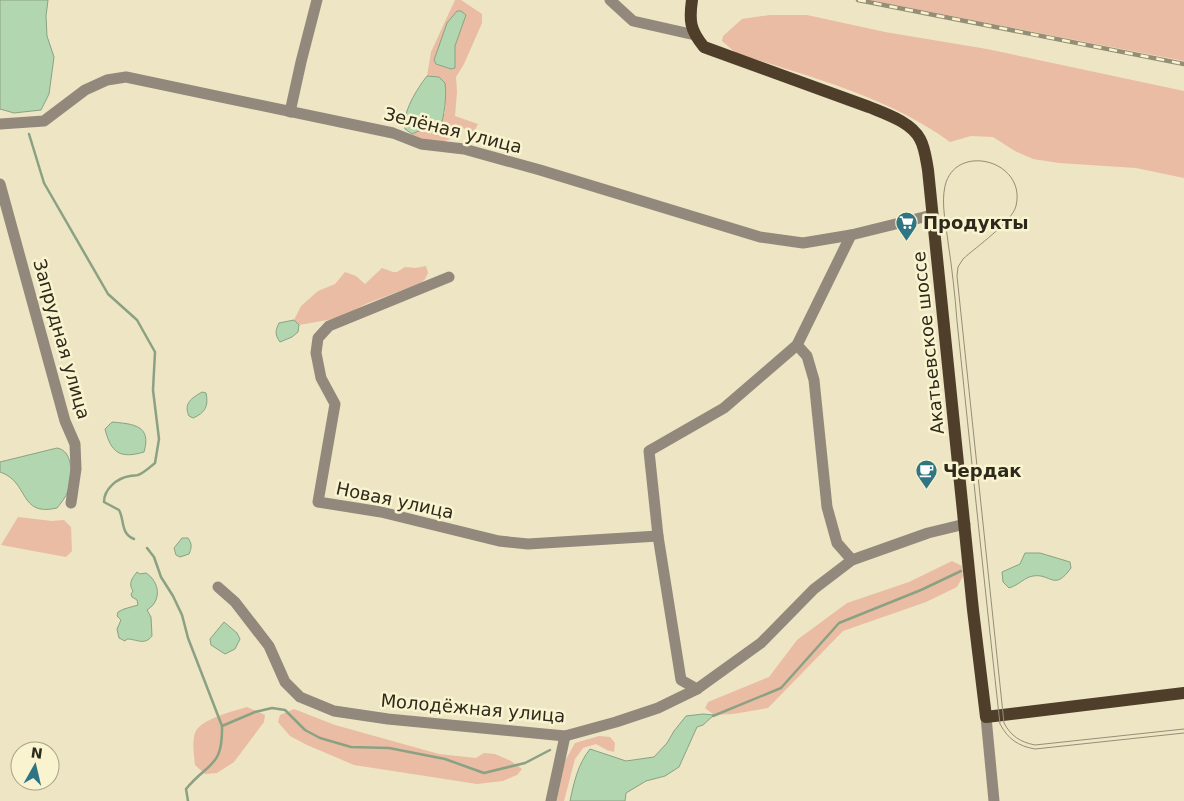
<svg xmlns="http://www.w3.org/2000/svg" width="1184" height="801" viewBox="0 0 1184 801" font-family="'DejaVu Sans',sans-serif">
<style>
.green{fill:#eabca3;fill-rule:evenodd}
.water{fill:#b2d6af;stroke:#8aa283}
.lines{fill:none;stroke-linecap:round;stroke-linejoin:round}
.stream{stroke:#8aa283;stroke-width:2.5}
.minor{stroke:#92887c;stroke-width:11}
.major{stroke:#4f3f2a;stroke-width:12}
.tram{stroke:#948e76;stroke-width:1}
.rail-casing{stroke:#948e76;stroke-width:4.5}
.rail{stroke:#faf3cf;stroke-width:2.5;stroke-dasharray:8;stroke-linecap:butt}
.labels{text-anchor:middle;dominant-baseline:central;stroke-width:5;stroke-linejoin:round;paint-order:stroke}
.street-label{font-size:18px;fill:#2d2a1d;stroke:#faf3cf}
.poi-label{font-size:18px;font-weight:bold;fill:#2d2a1d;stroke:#faf3cf;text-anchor:start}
</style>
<rect width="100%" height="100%" fill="#ede5c3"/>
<g class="green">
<path d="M 455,0 L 461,0 L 482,14 L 482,23 L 464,64 L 456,77 L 457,92 L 455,116 L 478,124 L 474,132 L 454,125 L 453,138 L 440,143 L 416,140 L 412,134 L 423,129 L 445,113 L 446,89 L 435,76 L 427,76 L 431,52 ZM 465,18 L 455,46 L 455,59 L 450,69 L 436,64 Z"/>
<path d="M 869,0 L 1184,0 L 1184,61 Z"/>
<path d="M 770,15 L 807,15 L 885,32 L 987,49 L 1184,91 L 1184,178 L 1136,168 L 1059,163 L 1033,159 L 1015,151 L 993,137 L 971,136 L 950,142 C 887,96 809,77 736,53 L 722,41 L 723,36 L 742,19 Z"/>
<path d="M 426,266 L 428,273 L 425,279 L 421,283 L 368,303 L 339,318 L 299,325 L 294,320 L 301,306 L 318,291 L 335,284 L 345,272 L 356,276 L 365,284 L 382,268 L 393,272 L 397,272 L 405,267 L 415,268 Z"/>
<path d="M 18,517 L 52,521 L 64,520 L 71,527 L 72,551 L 66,557 L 1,545 Z"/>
<path d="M 952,561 L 962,566 L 963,576 L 957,587 L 926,602 L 843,631 L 768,708 L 733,714 L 714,715 L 705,708 L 708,702 L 769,677 L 797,640 L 847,603 L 909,582 Z"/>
<path d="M 247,707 L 265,715 L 264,722 L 234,762 L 217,773 L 205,774 L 195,765 C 194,755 192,743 195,733 C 200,719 234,711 247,707 Z"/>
<path d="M 294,709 L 335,725 L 439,754 L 476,758 L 484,753 L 495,754 L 511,761 L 522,769 L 517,775 L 503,781 L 477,784 L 354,765 L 307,745 L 290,736 L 278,722 L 280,715 Z"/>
<path d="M 599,736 L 610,737 L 615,743 L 614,752 L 607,750 L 596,744 L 583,748 L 575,759 L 564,801 L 557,801 L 565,761 L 575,743 Z"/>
</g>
<g class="water">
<path d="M 0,0 L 48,0 L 46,16 L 47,36 L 54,57 L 49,94 L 41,110 L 14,113 L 0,109 Z"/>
<path d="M 457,11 L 461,11 L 466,15 L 455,46 L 455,68 L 451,69 L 436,64 L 434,60 L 447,23 Z"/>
<path d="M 427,76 L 439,77 L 445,83 C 447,98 444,115 440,130 C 433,134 430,133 423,129 L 412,134 L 405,129 C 402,112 417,89 427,76 Z"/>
<path d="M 294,320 L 299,325 L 298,332 L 292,337 L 280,342 C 275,335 275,331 279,323 Z"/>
<path d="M 202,392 L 206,393 C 209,406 205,413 193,418 L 189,416 C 183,403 192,398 202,392 Z"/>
<path d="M 112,422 C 133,424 152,425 144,452 C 120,459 111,453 105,429 Z"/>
<path d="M 57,448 C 74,451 72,477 68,491 C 66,497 61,503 57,508 C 18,517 30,482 0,472 L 0,462 Z"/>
<path d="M 182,538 L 188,538 C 192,544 192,547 189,554 L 180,557 L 176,555 L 174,548 Z"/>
<path d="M 1025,553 L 1040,553 L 1070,562 L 1071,568 C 1054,592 1051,573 1033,576 C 1025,577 1019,585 1009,588 L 1003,582 L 1002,572 L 1020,564 Z"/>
<path d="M 137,572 L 140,574 L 146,573 C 160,582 162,601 147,610 L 151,617 L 152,636 C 144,646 137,639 127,639 L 125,641 L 119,638 L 117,629 L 121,620 L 117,616 L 118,612 L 124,609 L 138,605 L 137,600 L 132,597 L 131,594 L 133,591 C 128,584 132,578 137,572 Z"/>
<path d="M 224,622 L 237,633 L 240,639 L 235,649 L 225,654 L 211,645 L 210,639 Z"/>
<path d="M 703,714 L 714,715 L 703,725 L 697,727 L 679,767 L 665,776 L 646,781 L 626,793 L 625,801 L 570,801 C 574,782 578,764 590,749 L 626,761 L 654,757 L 667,743 L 674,731 L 686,716 Z"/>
</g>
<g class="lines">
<g class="stream">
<path d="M 29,134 L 44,183 L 108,294 L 137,320 L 155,352 L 153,390 L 159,439 L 155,463 C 150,467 144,473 138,475 C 136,476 133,475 130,476 C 117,478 104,489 104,502 L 119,510 C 125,521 120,533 134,539"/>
<path d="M 147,548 L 154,557 L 161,577 L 173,596 L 182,615 L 188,638 L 222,726 C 223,768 208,762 186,789 L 188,801"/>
<path d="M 713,716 L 781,688 L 839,623 L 921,590 L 961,571"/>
<path d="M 222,726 L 255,712 L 272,708 L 285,710 L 305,730 L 320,738 L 351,747 L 389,748 L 445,759 L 484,773 L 525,763 L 550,750"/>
</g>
<g class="minor">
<path d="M 610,0 L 633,21 L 695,35"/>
<path d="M 290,112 L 301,62 L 317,0"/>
<path d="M 0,124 L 44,121 L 85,90 L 107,80 L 126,77 L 393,133 L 421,144 L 464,149 L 540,170 L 760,237 L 803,243 L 851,235 L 932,215"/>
<path d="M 0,184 L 65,421 L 75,444 L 76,469 L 71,503"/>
<path d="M 449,277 L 329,326 L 318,338 L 316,353 L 321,378 L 335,404 L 318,502 L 381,512 L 499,541 L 528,544 L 658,536"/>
<path d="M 797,345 L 807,356 L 814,380 L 827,507 L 837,543 L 852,560"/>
<path d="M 218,587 L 235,602 L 269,646 L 285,682 L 300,697 L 334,711 L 388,719 L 565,736 L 616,722 L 658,708 L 697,689 L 761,643 L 814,589 L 852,560 L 928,533 L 965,524"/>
<path d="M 697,689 L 681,680 L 658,536 L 649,451 L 724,408 L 797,345 L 851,235"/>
<path d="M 986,717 L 994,801"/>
<path d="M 551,801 L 565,736"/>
</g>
<path class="major" d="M 692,0 C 689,21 690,30 704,47 L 869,107 C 886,114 911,122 920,139 C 925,148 926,159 928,170 L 973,610 L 986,717 L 1184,693"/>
<path class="tram" d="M 1184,729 L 1035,745 C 1020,742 1011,736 1004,723 L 957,276 L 958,267 L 963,259 C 976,247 1012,222 1016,206 C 1027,160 955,142 945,186 C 941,204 946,224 948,242 C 952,268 955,295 957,321 C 971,455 985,590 1000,724 C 1008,739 1018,746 1035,749 L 1184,733"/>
<defs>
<path id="rail" d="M 858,0 L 1184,64"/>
</defs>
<use href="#rail" class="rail-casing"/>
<use href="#rail" class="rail"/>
</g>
<defs>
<symbol id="supermarket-pin" viewBox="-11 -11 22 30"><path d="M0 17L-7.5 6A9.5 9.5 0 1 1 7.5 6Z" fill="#307583" stroke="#faf3cf"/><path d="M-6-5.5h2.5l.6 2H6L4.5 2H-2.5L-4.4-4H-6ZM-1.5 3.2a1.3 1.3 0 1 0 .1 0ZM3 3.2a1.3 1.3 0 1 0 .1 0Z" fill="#fff"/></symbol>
<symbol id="cafe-pin" viewBox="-11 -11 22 30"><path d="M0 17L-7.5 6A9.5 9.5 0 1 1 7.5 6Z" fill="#307583" stroke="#faf3cf"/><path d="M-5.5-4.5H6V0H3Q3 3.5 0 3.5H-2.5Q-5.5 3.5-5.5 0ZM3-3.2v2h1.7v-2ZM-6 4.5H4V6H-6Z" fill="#fff"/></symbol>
</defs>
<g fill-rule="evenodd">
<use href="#supermarket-pin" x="894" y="210" width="25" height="34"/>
<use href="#cafe-pin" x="914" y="458" width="25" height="34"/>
</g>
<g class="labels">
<g class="street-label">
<text transform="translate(453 130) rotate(14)">Зелёная улица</text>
<text transform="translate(62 339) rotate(74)">Запрудная улица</text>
<text transform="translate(928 343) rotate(-96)">Акатьевское шоссе</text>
<text transform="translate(395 500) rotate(12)">Новая улица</text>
<text transform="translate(473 708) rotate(5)">Молодёжная улица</text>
</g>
<g class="poi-label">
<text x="923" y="222">Продукты</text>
<text x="943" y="470">Чердак</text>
</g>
</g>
<g transform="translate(35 766) rotate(8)"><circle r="24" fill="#faf3cf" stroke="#a8a388"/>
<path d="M0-4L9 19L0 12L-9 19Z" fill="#307583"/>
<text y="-8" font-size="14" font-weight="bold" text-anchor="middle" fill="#2d2a1d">N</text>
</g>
</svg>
